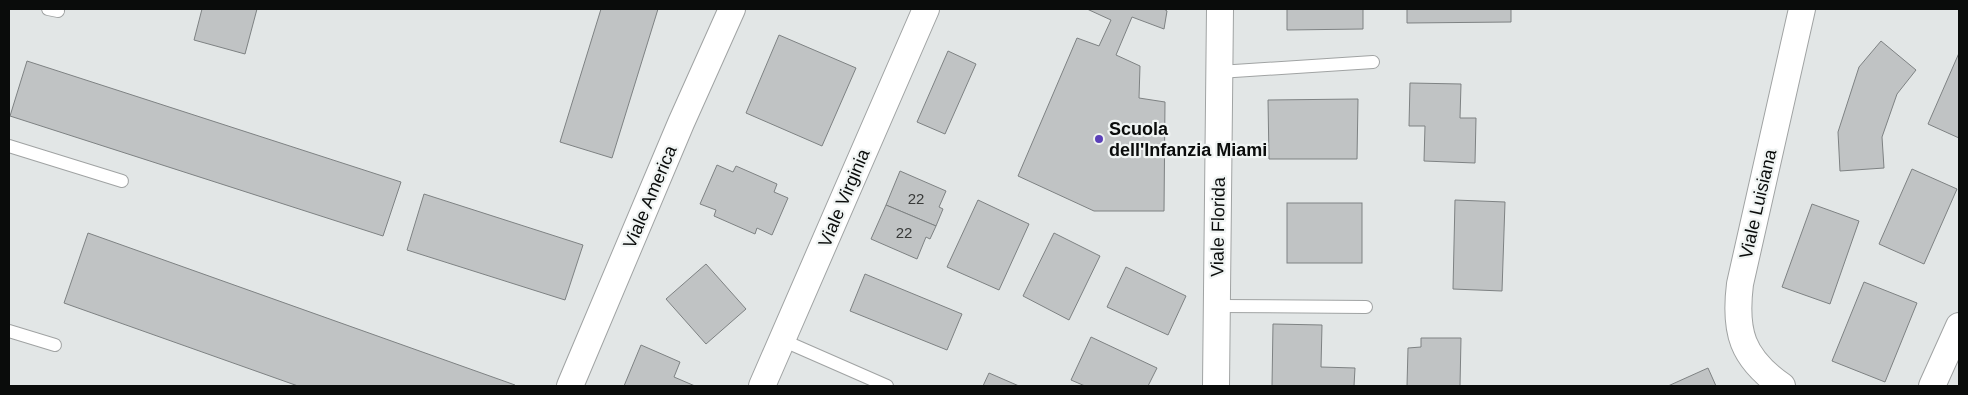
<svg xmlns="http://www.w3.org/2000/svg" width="1968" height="395" viewBox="0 0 1968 395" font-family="Helvetica,sans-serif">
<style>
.building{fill:#c0c3c4;stroke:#7e8283}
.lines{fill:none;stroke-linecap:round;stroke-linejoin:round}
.service-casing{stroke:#a0a3a3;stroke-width:14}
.minor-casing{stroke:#a0a3a3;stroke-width:28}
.service{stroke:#fff;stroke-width:12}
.minor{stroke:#fff;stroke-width:26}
.poi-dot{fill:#5b40b8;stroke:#f0f4f3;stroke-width:2}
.labels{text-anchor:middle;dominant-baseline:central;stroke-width:4.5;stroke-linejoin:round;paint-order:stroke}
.number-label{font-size:15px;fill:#383a39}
.poi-label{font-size:18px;font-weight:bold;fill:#0a0c0b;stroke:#f0f4f3;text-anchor:start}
.street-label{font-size:18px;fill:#0a0c0b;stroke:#f0f4f3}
</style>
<rect width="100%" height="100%" fill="#e2e6e6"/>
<g class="building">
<path d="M 202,9 L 257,9 L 245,54 L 194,40 Z"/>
<path d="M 601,9 L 658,9 L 612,158 L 560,142 Z"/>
<path d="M 1087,9 L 1164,9 L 1167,11 L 1164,29 L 1132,17 L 1116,55 L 1140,66 L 1139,98 L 1165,102 L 1164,211 L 1094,211 L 1018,176 L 1077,38 L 1099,46 L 1111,20 Z"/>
<path d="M 1287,9 L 1363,9 L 1363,29 L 1287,30 Z"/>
<path d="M 1407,9 L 1511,9 L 1511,22 L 1407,23 Z"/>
<path d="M 779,35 L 856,68 L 822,146 L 746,113 Z"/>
<path d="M 1881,41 L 1916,70 L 1897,94 L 1882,137 L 1884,168 L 1840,171 L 1838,132 L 1859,67 Z"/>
<path d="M 948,51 L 976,64 L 945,134 L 917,122 Z"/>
<path d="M 1959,53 L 1959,138 L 1928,124 Z"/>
<path d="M 27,61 L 401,182 L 383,236 L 10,116 Z"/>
<path d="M 1410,83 L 1461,84 L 1460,118 L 1476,118 L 1475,163 L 1424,161 L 1425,126 L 1409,126 Z"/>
<path d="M 1358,99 L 1357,159 L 1269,159 L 1268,100 Z"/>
<path d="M 717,165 L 733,172 L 736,166 L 777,184 L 774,192 L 788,198 L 772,235 L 757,228 L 755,234 L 714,216 L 716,210 L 700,204 Z"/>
<path d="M 1912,169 L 1957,189 L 1924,264 L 1879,244 Z"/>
<path d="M 900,171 L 946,191 L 939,207 L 943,209 L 936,226 L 886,205 Z"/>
<path d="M 424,194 L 583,245 L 565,300 L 407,250 Z"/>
<path d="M 978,200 L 1029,224 L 999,290 L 947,267 Z"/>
<path d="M 1455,200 L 1505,202 L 1502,291 L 1453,289 Z"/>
<rect x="1287" y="203" width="75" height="60"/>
<path d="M 1812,204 L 1859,221 L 1830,304 L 1782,287 Z"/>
<path d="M 886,205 L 936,226 L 930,239 L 926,237 L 917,259 L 871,239 Z"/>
<path d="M 88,233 L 515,385 L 515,386 L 298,386 L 64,303 Z"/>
<path d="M 1054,233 L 1100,256 L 1069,320 L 1023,296 Z"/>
<path d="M 706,264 L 746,309 L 706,344 L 666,299 Z"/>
<path d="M 1126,267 L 1186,296 L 1168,335 L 1107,307 Z"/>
<path d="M 865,274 L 962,314 L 947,350 L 850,311 Z"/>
<path d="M 1864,282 L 1917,303 L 1885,382 L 1832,361 Z"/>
<path d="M 1273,324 L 1322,325 L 1321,367 L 1355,368 L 1354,386 L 1272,386 Z"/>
<path d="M 1091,337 L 1157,368 L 1148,386 L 1085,386 L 1071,380 Z"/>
<path d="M 1421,338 L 1461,338 L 1460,386 L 1407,386 L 1408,348 L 1421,347 Z"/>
<path d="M 641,345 L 680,362 L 674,377 L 695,386 L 624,386 Z"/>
<path d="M 1708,368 L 1716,386 L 1668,386 Z"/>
<path d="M 989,373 L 1019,386 L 983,386 Z"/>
</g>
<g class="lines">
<defs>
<g id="service">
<path d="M 48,9 L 58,11"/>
<path d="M 1219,72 L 1373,62"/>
<path d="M 9,146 L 122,181"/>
<path d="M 1217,306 L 1366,307"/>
<path d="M 9,331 L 55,345"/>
<path d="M 782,340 L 887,386"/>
</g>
<g id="minor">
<path d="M 570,386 L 681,123 L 732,9"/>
<path d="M 762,386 L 926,9"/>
<path d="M 1216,386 L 1220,9"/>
<path d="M 1782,386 C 1742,358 1734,332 1740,284 L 1802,9"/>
<path d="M 1932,386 L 1959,326"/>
</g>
</defs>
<use href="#service" class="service-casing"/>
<use href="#minor" class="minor-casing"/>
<use href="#service" class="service"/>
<use href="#minor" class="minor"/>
</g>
<circle class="poi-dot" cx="1099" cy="139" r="5"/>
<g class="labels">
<g class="number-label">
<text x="916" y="198">22</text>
<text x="904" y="232">22</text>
</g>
<g class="poi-label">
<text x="1109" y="129">Scuola<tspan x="1109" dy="21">dell'Infanzia Miami</tspan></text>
</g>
<g class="street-label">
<text transform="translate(650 197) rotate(-67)">Viale America</text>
<text transform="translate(844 198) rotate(-67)">Viale Virginia</text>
<text transform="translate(1758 204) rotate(-77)">Viale Luisiana</text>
<text transform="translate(1218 227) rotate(-89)">Viale Florida</text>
</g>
</g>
<rect width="1968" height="395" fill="none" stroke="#0a0c0b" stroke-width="20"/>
</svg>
